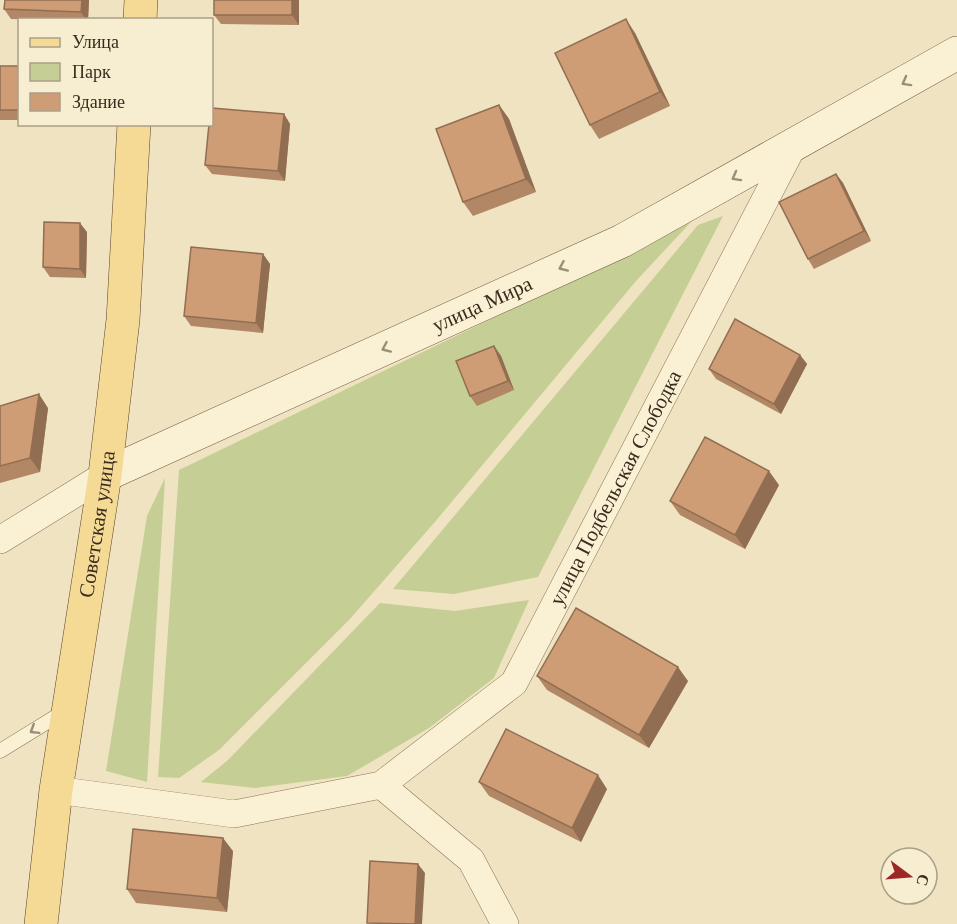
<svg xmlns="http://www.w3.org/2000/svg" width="957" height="924" viewBox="0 0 957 924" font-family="'Times New Roman',serif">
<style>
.green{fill:#c5ce94}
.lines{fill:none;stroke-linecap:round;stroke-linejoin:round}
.service-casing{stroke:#8a7458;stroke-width:15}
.minor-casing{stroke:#8a7458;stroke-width:28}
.secondary-casing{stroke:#6b553b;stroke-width:34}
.primary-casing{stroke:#57422c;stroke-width:34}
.service{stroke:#faf0d4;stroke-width:14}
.minor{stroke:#faf0d4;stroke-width:27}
.secondary{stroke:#faf0d4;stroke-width:33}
.primary{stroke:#f5da96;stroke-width:33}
.wall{fill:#b28765}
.shaded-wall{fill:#916e52}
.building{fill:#cf9d75;stroke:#916e52;stroke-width:1.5}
.oneway{stroke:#9a8e78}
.labels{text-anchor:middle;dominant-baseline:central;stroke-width:5;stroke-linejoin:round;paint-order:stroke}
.street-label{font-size:21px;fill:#392b1d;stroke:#f7edd0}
</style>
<rect width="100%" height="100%" fill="#f0e3c1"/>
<g class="green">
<path d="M 723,216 L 538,577 L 454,594 L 393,589 L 698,225 Z"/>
<path d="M 691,222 L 636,281 L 434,523 L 349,620 L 219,750 L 179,778 L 158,777 L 179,470 Z"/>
<path d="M 165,478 L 147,782 L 106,771 L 147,516 Z"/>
<path d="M 529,600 L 494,678 L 429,728 L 347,776 L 255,788 L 201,782 L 228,760 L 380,603 L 455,611 Z"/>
</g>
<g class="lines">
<defs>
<path id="service" d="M 0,751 L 65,711"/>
<g id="minor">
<path d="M 0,540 L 105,475"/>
<path d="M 381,785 L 471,860 L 505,924"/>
<path id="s1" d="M 56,790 L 234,814 L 381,785 L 514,683 L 794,144"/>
</g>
<g id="secondary">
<path id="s2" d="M 105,475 L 622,241 L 957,53"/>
</g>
<g id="primary">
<path d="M 140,20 L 141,0"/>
<path id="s3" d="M 41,924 L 56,790 L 105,475 L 123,320 L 134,124"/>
</g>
</defs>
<use href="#service" class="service-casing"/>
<use href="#minor" class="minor-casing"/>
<use href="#secondary" class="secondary-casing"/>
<use href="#primary" class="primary-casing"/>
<use href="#service" class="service"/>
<use href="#minor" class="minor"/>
<use href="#secondary" class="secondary"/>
<use href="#primary" class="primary"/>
</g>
<g class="wall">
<path d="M 89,0 L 88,20 L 11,19 L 4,9 Z"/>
<path d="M 214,0 L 299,0 L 299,25 L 221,24 L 214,15 Z"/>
<path d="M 635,33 L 670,106 L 599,139 L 590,125 Z"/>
<rect x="0" y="66" width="20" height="54"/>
<path d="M 499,105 L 509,119 L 536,192 L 473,216 L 463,202 Z"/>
<path d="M 284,114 L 290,124 L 285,181 L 212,174 L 205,165 Z"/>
<path d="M 836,174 L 843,183 L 871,241 L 814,269 L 808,259 Z"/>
<path d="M 87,232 L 86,278 L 50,277 L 43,267 Z"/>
<path d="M 263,254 L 270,264 L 263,333 L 191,326 L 184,316 Z"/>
<path d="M 494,346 L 501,356 L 514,390 L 477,406 L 470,396 Z"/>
<path d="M 800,355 L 807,364 L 781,414 L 716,379 L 709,369 Z"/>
<path d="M 0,406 L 48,408 L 40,472 L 0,483 Z"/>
<path d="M 779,485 L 745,549 L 680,515 L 670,501 Z"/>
<path d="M 537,676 L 688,681 L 649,748 L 547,690 Z"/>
<path d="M 479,782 L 607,789 L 581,842 L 489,796 Z"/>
<path d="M 233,851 L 227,912 L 136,903 L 127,889 Z"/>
</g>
<g class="shaded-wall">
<path d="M 82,0 L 89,0 L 88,20 L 86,20 L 81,12 Z"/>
<path d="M 292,0 L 299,0 L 299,25 L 292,15 Z"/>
<path d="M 626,19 L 635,33 L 670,106 L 660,92 Z"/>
<path d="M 499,105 L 509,119 L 536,192 L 526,179 Z"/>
<path d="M 284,114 L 290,124 L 285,181 L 278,171 Z"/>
<path d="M 836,174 L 843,183 L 871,241 L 864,231 Z"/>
<path d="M 80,223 L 87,232 L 86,278 L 80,269 Z"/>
<path d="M 263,254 L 270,264 L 263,333 L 256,323 Z"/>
<path d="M 494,346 L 501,356 L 514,390 L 508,381 Z"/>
<path d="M 800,355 L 807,364 L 781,414 L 774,404 Z"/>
<path d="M 39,394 L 48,408 L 40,472 L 30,458 Z"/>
<path d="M 769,471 L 779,485 L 745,549 L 735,535 Z"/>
<path d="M 678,667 L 688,681 L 649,748 L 639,735 Z"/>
<path d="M 598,775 L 607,789 L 581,842 L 572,828 Z"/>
<path d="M 223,838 L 233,851 L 227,912 L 217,898 Z"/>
<path d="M 418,864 L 425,873 L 422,924 L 415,924 Z"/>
</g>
<g class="building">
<path d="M 5,0 L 82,0 L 81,12 L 4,9 Z"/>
<rect x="214" y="0" width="78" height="15"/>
<path d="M 626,19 L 660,92 L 590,125 L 555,53 Z"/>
<rect x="0" y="66" width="20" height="44"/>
<path d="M 499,105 L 526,179 L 463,202 L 436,129 Z"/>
<path d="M 212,108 L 284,114 L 278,171 L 205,165 L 209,124 L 212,124 Z"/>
<path d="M 836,174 L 864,231 L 808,259 L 779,202 Z"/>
<path d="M 44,222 L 80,223 L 80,269 L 43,267 Z"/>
<path d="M 191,247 L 263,254 L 256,323 L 184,316 Z"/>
<path d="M 735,319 L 800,355 L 774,404 L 709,369 Z"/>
<path d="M 494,346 L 508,381 L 470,396 L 456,361 Z"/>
<path d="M 39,394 L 30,458 L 0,466 L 0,406 Z"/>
<path d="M 705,437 L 769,471 L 735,535 L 670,501 Z"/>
<path d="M 576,608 L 678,667 L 639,735 L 537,676 Z"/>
<path d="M 506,729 L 598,775 L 572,828 L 479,782 Z"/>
<path d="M 133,829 L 223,838 L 217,898 L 127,889 Z"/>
<path d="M 370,861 L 418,864 L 415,924 L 367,923 Z"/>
</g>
<defs><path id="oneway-chevron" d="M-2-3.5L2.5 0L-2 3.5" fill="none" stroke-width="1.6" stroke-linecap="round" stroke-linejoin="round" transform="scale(1.5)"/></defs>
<g class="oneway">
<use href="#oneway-chevron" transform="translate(906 82) rotate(151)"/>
<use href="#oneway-chevron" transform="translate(736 177) rotate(151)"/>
<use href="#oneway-chevron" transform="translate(563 267) rotate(156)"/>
<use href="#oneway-chevron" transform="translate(386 348) rotate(156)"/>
<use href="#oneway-chevron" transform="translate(34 730) rotate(148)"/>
</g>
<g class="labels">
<g class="street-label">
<text stroke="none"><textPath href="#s2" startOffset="414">улица Мира</textPath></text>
<text stroke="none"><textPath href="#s1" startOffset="717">улица Подбельская Слободка</textPath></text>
<text stroke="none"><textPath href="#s3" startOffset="404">Советская улица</textPath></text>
</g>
</g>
<rect x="18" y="18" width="195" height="108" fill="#f7edd0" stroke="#ab9f88" stroke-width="1.5"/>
<rect x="30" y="38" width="30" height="9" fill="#f5da96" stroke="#ab9f88" stroke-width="1.5"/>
<text x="72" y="48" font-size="18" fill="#392b1d">Улица</text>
<rect x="30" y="63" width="30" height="18" fill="#c5ce94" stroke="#ab9f88" stroke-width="1.5"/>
<text x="72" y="78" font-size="18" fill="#392b1d">Парк</text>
<rect x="30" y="93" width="30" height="18" fill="#cf9d75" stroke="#ab9f88" stroke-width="1.5"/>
<text x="72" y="108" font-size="18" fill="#392b1d">Здание</text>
<g transform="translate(909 876) rotate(106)"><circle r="28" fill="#f7edd0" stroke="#ab9f88" stroke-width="1.5"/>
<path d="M0-4.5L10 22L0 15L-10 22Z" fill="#9b2825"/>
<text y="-9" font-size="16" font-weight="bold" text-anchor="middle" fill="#392b1d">С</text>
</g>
</svg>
